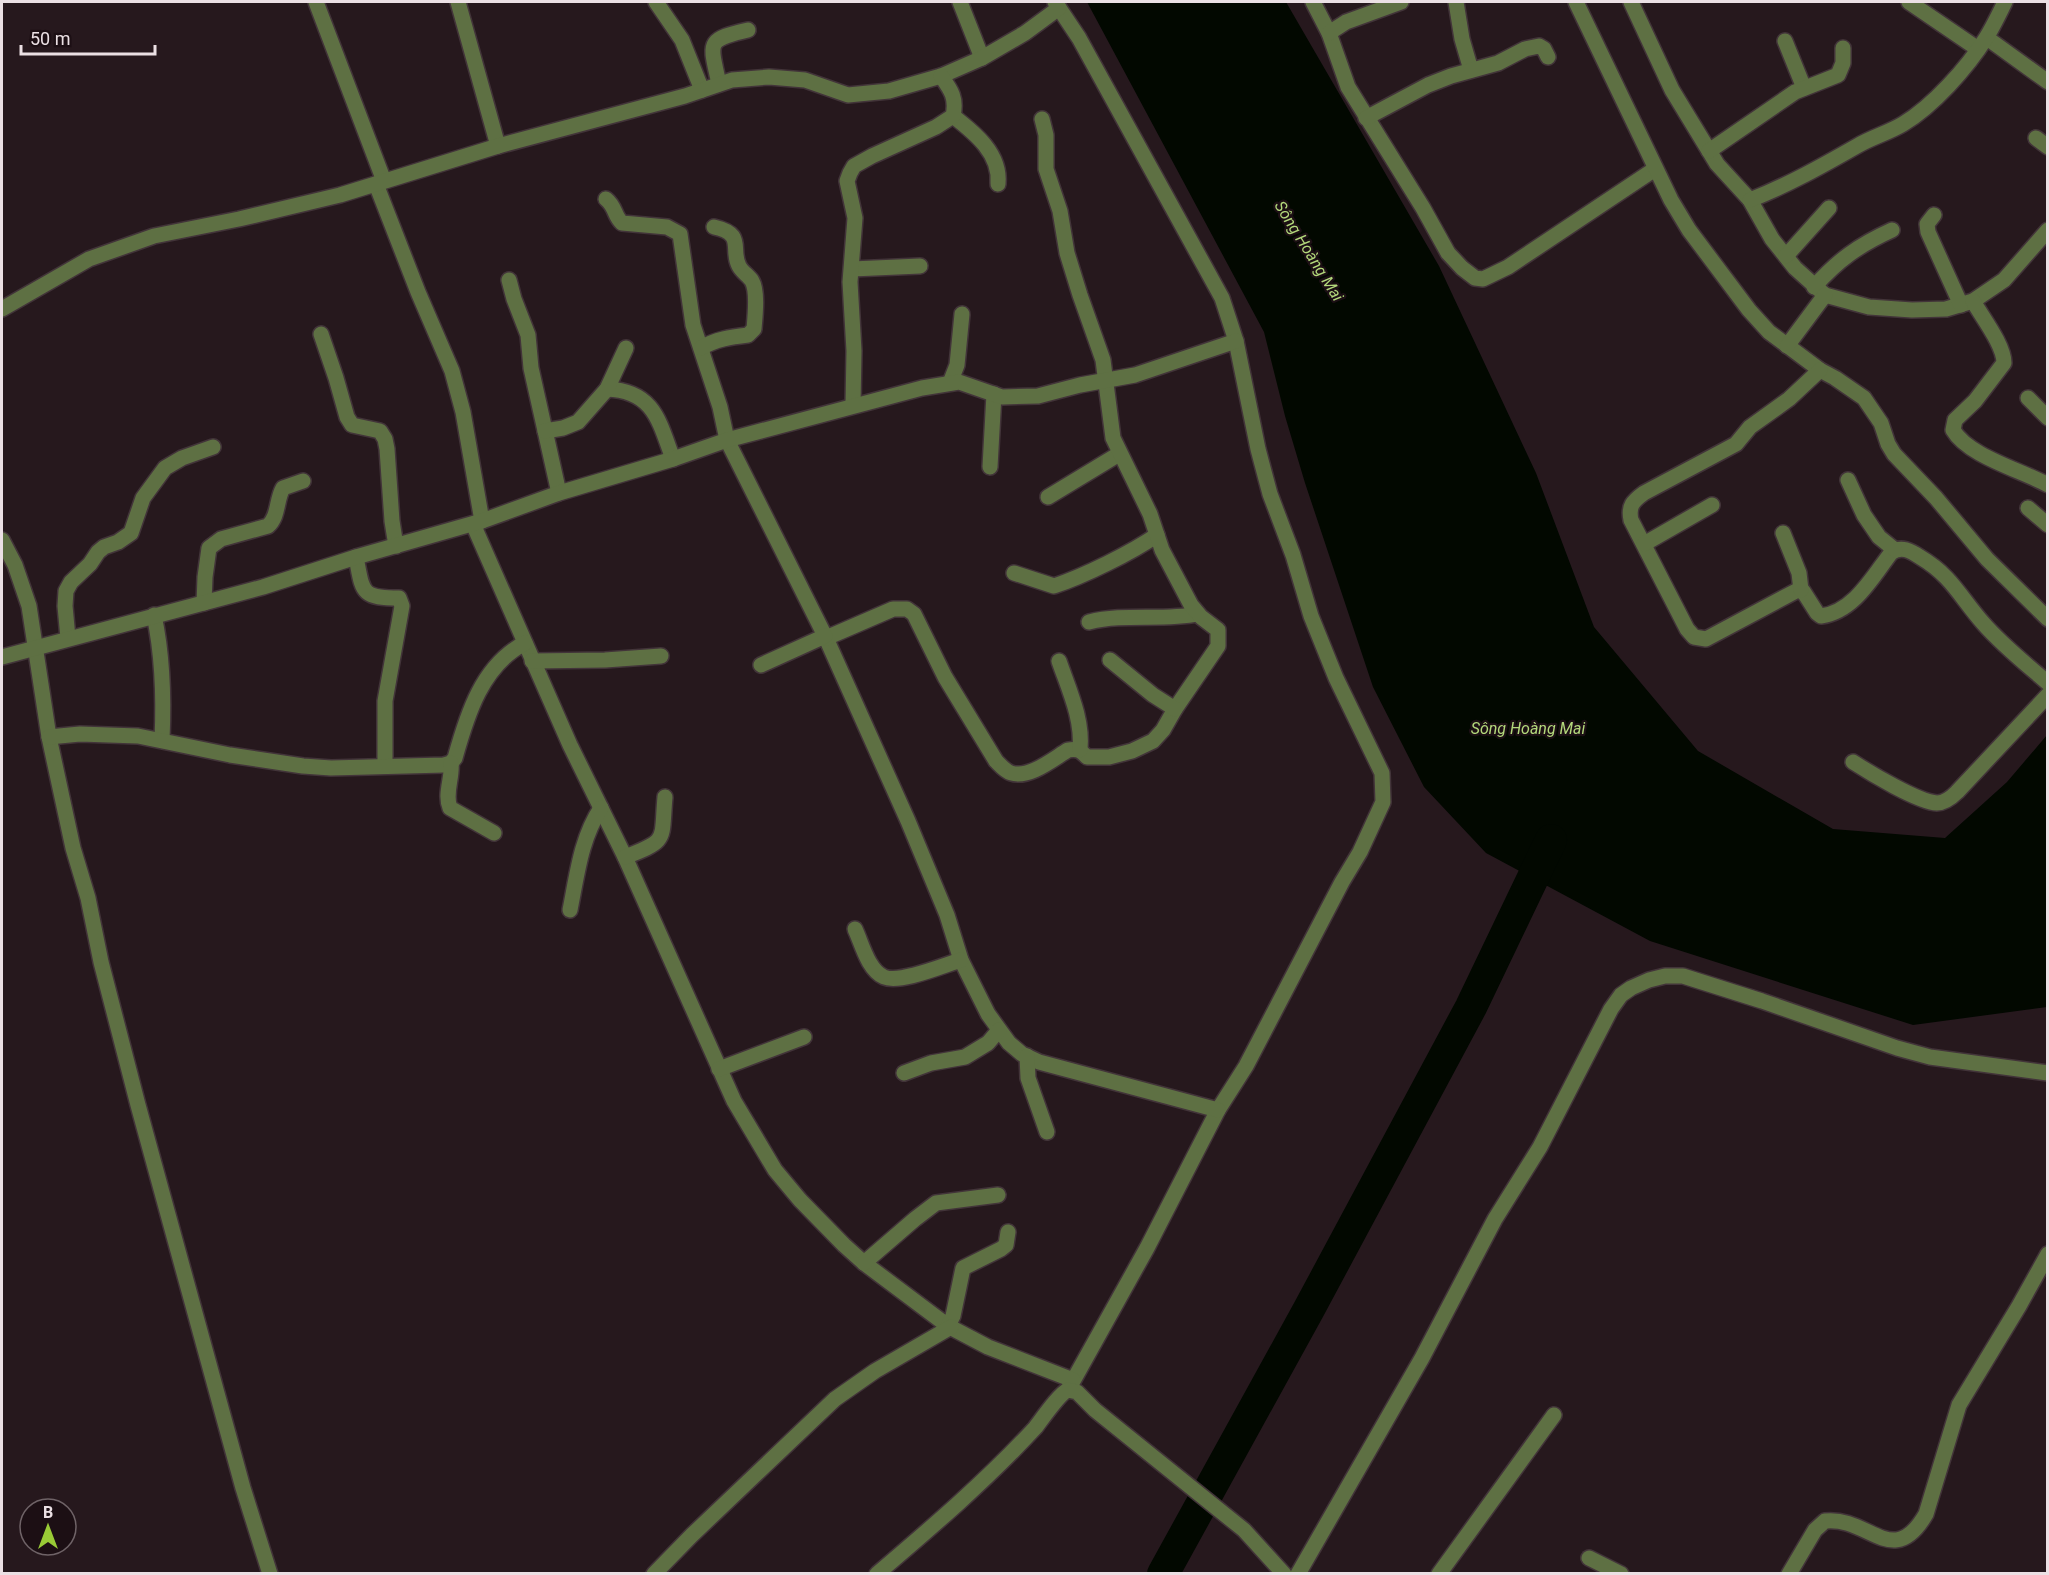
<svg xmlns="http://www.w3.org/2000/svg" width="2049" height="1575" viewBox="0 0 2049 1575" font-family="Roboto,sans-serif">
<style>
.water{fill:#020800}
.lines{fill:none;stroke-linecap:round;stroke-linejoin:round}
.river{stroke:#020800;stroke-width:32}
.minor-casing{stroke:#423439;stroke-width:18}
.minor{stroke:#5e7043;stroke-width:15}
.labels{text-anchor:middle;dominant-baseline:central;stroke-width:4.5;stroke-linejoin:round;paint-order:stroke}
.water-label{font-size:16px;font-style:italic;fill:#b3d87b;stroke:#1c0f14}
</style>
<rect width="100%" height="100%" fill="#26181d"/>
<path class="water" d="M 1087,2 L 1286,2 L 1439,266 L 1536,473 L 1594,627 L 1698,751 L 1833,829 L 1945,838 L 2007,782 L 2047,735 L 2047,1007 L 1913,1025 L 1650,941 L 1486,853 L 1424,787 L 1373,687 L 1305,483 L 1285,416 L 1264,332 Z"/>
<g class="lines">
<path class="river" d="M 1163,1574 L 1309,1309 L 1471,1007 L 1551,840"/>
<defs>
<g id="minor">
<path d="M 316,2 L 384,181"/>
<path d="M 458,2 L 498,146"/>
<path d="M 656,2 L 682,40 L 702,90"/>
<path d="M 960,2 L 982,58"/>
<path d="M 1055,2 L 1079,38 L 1222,298 L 1236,341 L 1258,449 L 1270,494 L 1293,555 L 1311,616 L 1336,678 L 1382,773 L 1383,802 L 1360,852 L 1342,882 L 1246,1066 L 1218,1110 L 1147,1248 L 1068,1390"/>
<path d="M 1313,2 L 1329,33 L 1348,87 L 1423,208 L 1448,253 L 1462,268 L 1475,278 L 1483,279 L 1508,267 L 1655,169"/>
<path d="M 1456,2 L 1462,39 L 1471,70"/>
<path d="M 1576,2 L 1671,200 L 1689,230 L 1749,310 L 1769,332 L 1820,370 L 1835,378 L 1864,398 L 1881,423 L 1888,444 L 1894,454 L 1936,498 L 1987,559 L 2048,619"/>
<path d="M 1631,2 L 1672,90 L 1717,164 L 1750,200 L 1772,239 L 1795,268 L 1825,295 L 1869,307 L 1912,310 L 1946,309 L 1973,301 L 2004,280 L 2048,230"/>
<path d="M 1909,2 L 1978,49"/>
<path d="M 1329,33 L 1346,22 L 1401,2"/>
<path d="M 1987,38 L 2048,82"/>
<path d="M 1785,41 L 1804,88"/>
<path d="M 719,84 C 710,42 705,40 748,30"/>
<path d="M 953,116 C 975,133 1001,154 998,184"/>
<path d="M 1366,118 L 1428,85 L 1451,76 L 1498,63 L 1525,49 L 1539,46 L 1544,49 L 1548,57"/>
<path d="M 2036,138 L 2048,147"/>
<path d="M 1709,151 L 1795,92 L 1838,75 L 1843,63 L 1843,48"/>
<path d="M 376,184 L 418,292 L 452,371 L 463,412 L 482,521"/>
<path d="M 606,199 C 616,207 614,216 622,223 L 667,227 L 680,234 L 693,325 L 720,407 L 727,440 L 826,638 L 908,821 L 947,915 L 961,960 L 988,1014 L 1009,1043 L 1022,1054 L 1039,1062 L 1218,1110"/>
<path d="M 1750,200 C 1788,185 1822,166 1857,146 C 1872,137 1888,133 1903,124 C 1933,106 1967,68 1986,38 C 1993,27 1999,14 2005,2"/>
<path d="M 1934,215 L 1927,224 L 1928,232 L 1961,305"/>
<path d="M 1786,256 L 1829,208"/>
<path d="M 852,269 L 920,266"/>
<path d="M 509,280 L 514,299 L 528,335 L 531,368 L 559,493"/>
<path d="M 1814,287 C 1838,260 1859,245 1892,230"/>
<path d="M 1973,301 C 1982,317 2004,345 2004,363 L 1975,401 L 1955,420 L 1953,430 C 1968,456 2021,470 2048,485"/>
<path d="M 2,309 L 89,259 L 154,236 L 239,219 L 340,195 L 498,146 L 685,96 L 732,80 L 769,77 L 805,80 L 848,95 L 889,91 L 941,76 L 982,58 L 1025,33 L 1059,8"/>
<path d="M 321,334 L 336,378 L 347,417 L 352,425 L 380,431 L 385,439 L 387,449 L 392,521 L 396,546"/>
<path d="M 1787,346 L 1825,295"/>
<path d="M 701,348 C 716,339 731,337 748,335 L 754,329 C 755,317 758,291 752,281 C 749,276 742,272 739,266 C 730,249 746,234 714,227"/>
<path d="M 1820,370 L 1789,399 L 1750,427 L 1736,444 L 1644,493 C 1633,501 1628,506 1631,520 L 1687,629 L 1694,637 L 1706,639 L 1796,591 L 1803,591 L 1817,613 L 1821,616 C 1854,612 1873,576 1891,553 C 1901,545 1911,551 1920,557 C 1952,576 1960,597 1983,623 C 2002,645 2026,664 2048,683"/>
<path d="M 950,383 L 957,365 L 962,314"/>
<path d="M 607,389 C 654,391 659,421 673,459"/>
<path d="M 2028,398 L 2048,418"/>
<path d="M 853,405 L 854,351 L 850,282 L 855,218 L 847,181 L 850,173 L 854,166 L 872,156 L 936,127 L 953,116 C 957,98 951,90 941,76"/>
<path d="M 545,431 L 563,428 L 578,422 L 607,389 L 626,348"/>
<path d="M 990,467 L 994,394"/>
<path d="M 1848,480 L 1864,515 L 1879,537 L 1895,550"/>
<path d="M 1048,497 L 1119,454"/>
<path d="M 2028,508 L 2048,525"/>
<path d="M 473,524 L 570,745 L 625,857 L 734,1101 L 775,1170 L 800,1200 L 844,1245 L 864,1263 L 948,1326 L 988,1347 L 1073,1380"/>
<path d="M 1783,533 L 1799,573 L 1801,590"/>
<path d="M 2,540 L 15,565 L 29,606 L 49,737 L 73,848 L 88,898 L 101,962 L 138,1105 L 243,1488 L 270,1574"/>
<path d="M 1644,544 L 1712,505"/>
<path d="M 356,557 C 363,592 360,598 399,598 L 402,606 L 385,701 L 385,766"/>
<path d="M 1014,573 L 1054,586 C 1084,576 1131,553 1157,535"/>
<path d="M 204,603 L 205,577 L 209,548 L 221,539 L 268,526 C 279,516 276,500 283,488 L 303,481"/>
<path d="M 154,615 C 163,657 164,697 162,740"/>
<path d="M 1089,622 C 1125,613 1162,621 1198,614"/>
<path d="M 68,638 L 65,606 L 66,591 L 71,582 L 90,564 L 98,552 L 104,547 L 118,542 L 131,533 L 143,498 L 165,468 L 182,458 L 213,447"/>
<path d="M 826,638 L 893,609 L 907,609 L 914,614 L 945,677 L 996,761 C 1001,766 1005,771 1011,773 C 1029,779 1053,759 1068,750 C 1078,748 1081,751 1087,757 L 1109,757 L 1132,751 L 1153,741 L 1163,730 L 1175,709 L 1218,646 L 1218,630 L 1201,617 L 1191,605 L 1162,550 L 1150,514 L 1113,438 L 1103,360 L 1080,295 L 1067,253 L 1060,211 L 1046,169 L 1046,135 L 1042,119"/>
<path d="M 2,657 L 263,587 L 356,557 L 482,521 L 559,493 L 673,459 L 727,440 L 922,388 L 959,382 L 1002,397 L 1038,396 L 1080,385 L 1135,375 L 1236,341"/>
<path d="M 1110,660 L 1153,695 L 1175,709"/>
<path d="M 532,661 L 605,660 L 661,656"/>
<path d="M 1059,661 C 1069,690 1083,719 1080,750"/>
<path d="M 761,665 L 825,636"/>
<path d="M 49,737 L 80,734 L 138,736 L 230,755 L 303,766 L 331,768 L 444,765 L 451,763 L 455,758 C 467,715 482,665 525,643"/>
<path d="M 1853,762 C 1870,773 1918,802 1937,803 C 1945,803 1952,797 1957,792 L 2048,695"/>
<path d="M 451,763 C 453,777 444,794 450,808 L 494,833"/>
<path d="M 625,857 C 669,840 661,841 665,797"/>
<path d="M 570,910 C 577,875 581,838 601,808"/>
<path d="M 855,929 C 862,944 868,970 884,977 C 900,984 944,965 961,960"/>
<path d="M 1027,1056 L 1028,1078 L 1047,1132"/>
<path d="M 719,1069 L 804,1037"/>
<path d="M 904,1073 L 931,1063 L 965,1057 L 988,1043 L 999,1030"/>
<path d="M 864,1263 L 915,1219 L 936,1203 L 998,1195"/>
<path d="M 948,1326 L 953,1316 L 963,1268 L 1001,1249 L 1006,1245 L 1008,1232"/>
<path d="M 1589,1558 L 1621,1574"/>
<path d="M 654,1574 L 692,1535 L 835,1399 L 875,1371 L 951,1327"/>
<path d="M 877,1574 C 932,1527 986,1481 1035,1428 C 1042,1419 1060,1393 1068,1390 L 1077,1392 L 1095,1410 L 1244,1530 L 1284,1574"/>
<path d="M 1298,1574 L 1422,1358 L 1495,1219 L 1540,1147 L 1611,1009 L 1621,995 L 1631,988 L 1649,980 L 1665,976 L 1683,976 L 1762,1001 L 1897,1048 L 1930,1057 L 2048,1073"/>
<path d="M 1439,1574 L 1554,1415"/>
<path d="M 1789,1574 L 1815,1530 L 1825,1521 C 1869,1516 1893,1571 1926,1514 L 1959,1405 L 2019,1306 L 2048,1254"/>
</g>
</defs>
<use href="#minor" class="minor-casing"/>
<use href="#minor" class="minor"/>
</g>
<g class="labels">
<g class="water-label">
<text transform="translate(1309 251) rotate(58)">Sông Hoàng Mai</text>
<text x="1528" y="728">Sông Hoàng Mai</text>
</g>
</g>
<rect width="2049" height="1575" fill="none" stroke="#ebe0e4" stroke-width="6"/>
<g transform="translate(48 1527)"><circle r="28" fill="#1c0f14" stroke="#6f6367" stroke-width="1.5"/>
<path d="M0-4.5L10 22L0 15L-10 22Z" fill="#99cb36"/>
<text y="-9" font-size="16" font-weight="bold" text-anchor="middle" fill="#ebe0e4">B</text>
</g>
<path d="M21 45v9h134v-9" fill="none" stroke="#ebe0e4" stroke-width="3"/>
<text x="30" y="45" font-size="18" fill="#ebe0e4" stroke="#1c0f14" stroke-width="4.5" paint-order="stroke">50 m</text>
</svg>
